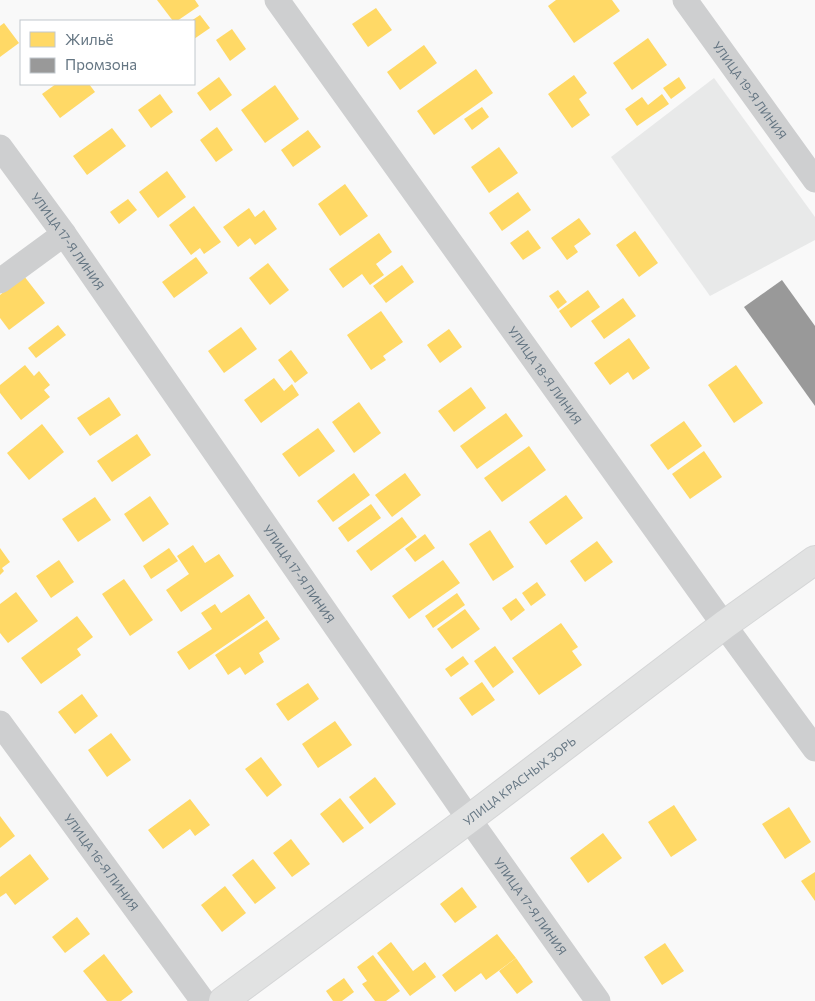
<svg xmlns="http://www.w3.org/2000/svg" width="815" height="1001" viewBox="0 0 815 1001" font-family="Commissioner,sans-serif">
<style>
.built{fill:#e8e9e9}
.homes{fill:#ffd966}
.industry{fill:#999}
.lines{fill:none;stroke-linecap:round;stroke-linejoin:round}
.secondary-casing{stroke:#d5d6d7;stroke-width:30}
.street{stroke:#cecfd0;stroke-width:25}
.secondary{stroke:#e1e2e2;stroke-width:28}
.labels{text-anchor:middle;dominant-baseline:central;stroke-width:5;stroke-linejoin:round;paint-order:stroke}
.street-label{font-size:12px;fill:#657683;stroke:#fff}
</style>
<rect width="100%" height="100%" fill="#f9f9f9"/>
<path class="built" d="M 714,78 L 815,217 L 815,240 L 710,296 L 611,157 Z"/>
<g class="homes">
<path d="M 157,0 L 195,0 L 199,6 L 177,21 L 173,21 Z"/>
<path d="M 556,0 L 612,0 L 620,11 L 574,43 L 548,6 Z"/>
<path d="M 376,8 L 392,30 L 368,47 L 352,24 Z"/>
<path d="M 200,15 L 210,28 L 194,39 L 194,21 L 191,21 Z"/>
<path d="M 4,23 L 19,43 L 0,57 L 0,26 Z"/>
<path d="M 232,29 L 246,49 L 230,61 L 216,40 Z"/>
<path d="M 648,38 L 667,65 L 632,90 L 613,63 Z"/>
<path d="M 424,45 L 437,63 L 400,90 L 387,72 Z"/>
<path d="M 476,69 L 493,93 L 434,135 L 417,111 Z"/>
<path d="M 574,75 L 587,93 L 579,99 L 590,115 L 572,128 L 548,94 Z"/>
<path d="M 219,77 L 232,95 L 210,111 L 197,93 Z"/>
<path d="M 679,77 L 686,88 L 671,99 L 663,88 Z"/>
<path d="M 56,84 L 89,84 L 95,92 L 60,118 L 42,94 Z"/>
<path d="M 275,85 L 299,119 L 265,143 L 241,110 Z"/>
<path d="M 160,94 L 173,112 L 151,128 L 138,110 Z"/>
<path d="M 662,94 L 669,104 L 637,126 L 625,109 L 642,97 L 648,105 Z"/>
<path d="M 482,107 L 489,117 L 472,130 L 464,119 Z"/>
<path d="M 217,127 L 233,150 L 216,162 L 200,140 Z"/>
<path d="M 112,128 L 126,146 L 87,175 L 73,156 Z"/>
<path d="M 308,130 L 321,147 L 293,167 L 281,150 Z"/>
<path d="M 499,147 L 518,173 L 489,193 L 471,167 Z"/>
<path d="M 167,171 L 186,197 L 158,218 L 139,192 Z"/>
<path d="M 345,184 L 368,216 L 340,236 L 318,204 Z"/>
<path d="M 518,192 L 531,210 L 502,231 L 489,213 Z"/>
<path d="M 128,199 L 137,210 L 119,224 L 110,212 Z"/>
<path d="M 194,206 L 221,242 L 204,254 L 200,248 L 191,255 L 169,225 Z"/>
<path d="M 249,208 L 255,217 L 264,210 L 277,229 L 255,245 L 250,238 L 238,247 L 223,227 Z"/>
<path d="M 579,218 L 591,234 L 574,246 L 578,252 L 567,260 L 551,238 Z"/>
<path d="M 528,230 L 541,248 L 523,260 L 510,243 Z"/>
<path d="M 635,231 L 658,263 L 639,277 L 616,245 Z"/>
<path d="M 379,233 L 392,252 L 376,264 L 384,275 L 370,285 L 362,274 L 343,288 L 329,269 Z"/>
<path d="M 196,257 L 208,273 L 174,298 L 162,282 Z"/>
<path d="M 268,263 L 289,290 L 270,305 L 249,278 Z"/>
<path d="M 402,265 L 414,282 L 386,303 L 373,286 Z"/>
<path d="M 24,276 L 45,303 L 9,330 L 0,318 L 0,295 Z"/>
<path d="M 558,290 L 567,302 L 558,309 L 549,296 Z"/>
<path d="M 588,290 L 600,307 L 571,328 L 559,311 Z"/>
<path d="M 623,298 L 636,316 L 604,339 L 591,321 Z"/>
<path d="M 381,311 L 403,342 L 383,356 L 386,360 L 371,370 L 347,335 Z"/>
<path d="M 58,325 L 66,335 L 36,358 L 28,348 Z"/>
<path d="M 241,327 L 257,349 L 224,373 L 208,351 Z"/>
<path d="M 449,329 L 462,347 L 440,363 L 427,345 Z"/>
<path d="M 629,338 L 650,368 L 633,380 L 628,372 L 610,385 L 594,363 Z"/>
<path d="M 291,350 L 308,373 L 295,383 L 278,360 Z"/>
<path d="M 25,365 L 34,376 L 39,371 L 50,385 L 44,390 L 50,397 L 21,420 L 0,393 L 0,385 Z"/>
<path d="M 736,365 L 763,403 L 734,423 L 708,385 Z"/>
<path d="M 274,378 L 284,391 L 292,384 L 299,395 L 261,423 L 244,400 Z"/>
<path d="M 471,387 L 486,408 L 454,432 L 438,411 Z"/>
<path d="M 109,397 L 121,415 L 90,436 L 77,418 Z"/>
<path d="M 359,402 L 381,433 L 354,453 L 332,422 Z"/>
<path d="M 506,413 L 523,436 L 477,469 L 460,446 Z"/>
<path d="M 684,421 L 702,446 L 668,470 L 650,445 Z"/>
<path d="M 42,424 L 64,452 L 29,480 L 7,453 Z"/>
<path d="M 318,428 L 335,451 L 299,477 L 282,454 Z"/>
<path d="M 137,434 L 151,455 L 112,482 L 97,461 Z"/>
<path d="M 529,446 L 546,470 L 502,502 L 484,478 Z"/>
<path d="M 704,451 L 722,477 L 690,499 L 672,474 Z"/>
<path d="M 354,473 L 370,495 L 333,522 L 317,501 Z"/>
<path d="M 405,473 L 421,495 L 392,517 L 375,495 Z"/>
<path d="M 566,495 L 583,518 L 546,545 L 529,522 Z"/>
<path d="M 150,496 L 169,524 L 143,542 L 124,514 Z"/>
<path d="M 95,497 L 111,520 L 78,542 L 62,519 Z"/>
<path d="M 371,504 L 381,518 L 348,542 L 338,528 Z"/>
<path d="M 402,517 L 417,537 L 371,571 L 356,551 Z"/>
<path d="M 490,530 L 514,567 L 493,581 L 469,544 Z"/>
<path d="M 425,534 L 435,548 L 415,562 L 405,549 Z"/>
<path d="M 597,541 L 613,562 L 585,582 L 570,561 Z"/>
<path d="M 193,545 L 205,563 L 219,554 L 234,576 L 181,612 L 166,590 L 189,574 L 177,556 Z"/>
<path d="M 0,548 L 10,562 L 2,568 L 4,571 L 0,575 Z"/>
<path d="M 169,548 L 178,561 L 151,579 L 143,566 Z"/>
<path d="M 59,560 L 74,582 L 51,598 L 36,576 Z"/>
<path d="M 443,560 L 460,583 L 409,619 L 392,596 Z"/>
<path d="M 124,579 L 153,620 L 130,636 L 102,594 Z"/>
<path d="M 537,582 L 546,595 L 531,606 L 522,593 Z"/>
<path d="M 16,592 L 38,621 L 8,643 L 0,633 L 0,604 Z"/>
<path d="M 457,593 L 465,605 L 433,628 L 425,616 Z"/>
<path d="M 249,594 L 265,618 L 189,670 L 177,652 L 212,629 L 201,613 L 215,604 L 221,613 Z"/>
<path d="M 516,598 L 525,610 L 511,621 L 502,608 Z"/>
<path d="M 465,609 L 480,629 L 452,649 L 437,629 Z"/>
<path d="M 77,616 L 93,637 L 77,649 L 81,655 L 41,684 L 21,658 Z"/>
<path d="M 267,620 L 280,639 L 259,653 L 264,662 L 245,675 L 240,667 L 228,675 L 215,655 Z"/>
<path d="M 561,623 L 578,647 L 572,651 L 582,665 L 539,695 L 512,658 Z"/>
<path d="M 495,646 L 514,672 L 493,688 L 474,661 Z"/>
<path d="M 463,656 L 469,664 L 451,677 L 445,669 Z"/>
<path d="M 482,682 L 495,700 L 472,716 L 459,698 Z"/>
<path d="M 308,683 L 319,699 L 288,721 L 276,704 Z"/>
<path d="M 82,694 L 98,716 L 75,734 L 58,712 Z"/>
<path d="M 335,721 L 352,745 L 318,768 L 302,744 Z"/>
<path d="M 111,733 L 131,760 L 107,777 L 88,750 Z"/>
<path d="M 261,757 L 282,785 L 267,797 L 245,769 Z"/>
<path d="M 375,777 L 396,804 L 370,824 L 349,797 Z"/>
<path d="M 340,798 L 364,828 L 343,843 L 320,814 Z"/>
<path d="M 190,799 L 210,825 L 195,836 L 190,829 L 163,849 L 148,830 Z"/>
<path d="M 674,805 L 697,840 L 671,857 L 648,822 Z"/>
<path d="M 789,807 L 811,842 L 785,859 L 762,824 Z"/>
<path d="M 0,816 L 15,836 L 0,848 Z"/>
<path d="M 603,833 L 622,858 L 588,883 L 570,858 Z"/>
<path d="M 291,839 L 310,864 L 292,877 L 273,853 Z"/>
<path d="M 30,854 L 49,879 L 15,905 L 6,893 L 0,897 L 0,877 Z"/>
<path d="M 253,859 L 276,888 L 255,904 L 232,875 Z"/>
<path d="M 815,872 L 815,901 L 801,881 Z"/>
<path d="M 225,886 L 246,913 L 222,932 L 201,905 Z"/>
<path d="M 462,887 L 477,907 L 455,923 L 440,904 Z"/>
<path d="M 77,917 L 90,934 L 65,953 L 52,937 Z"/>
<path d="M 497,934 L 516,958 L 486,980 L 481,973 L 455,992 L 442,975 Z"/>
<path d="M 391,942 L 413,971 L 425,962 L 436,977 L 410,996 L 377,953 Z"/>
<path d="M 665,943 L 684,971 L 662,985 L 644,957 Z"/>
<path d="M 104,954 L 133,992 L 121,1001 L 107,1001 L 83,971 Z"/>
<path d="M 373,955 L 400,991 L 386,1001 L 375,1001 L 362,984 L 367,981 L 357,967 Z"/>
<path d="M 516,958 L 533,982 L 517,994 L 499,971 Z"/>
<path d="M 344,978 L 354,992 L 342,1001 L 333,1001 L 326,991 Z"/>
</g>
<path class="industry" d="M 782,280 L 815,326 L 815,406 L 744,307 Z"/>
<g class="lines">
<defs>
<g id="secondary">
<path id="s5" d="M 223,1001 L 469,819 L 724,625 L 815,560"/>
</g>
</defs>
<use href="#secondary" class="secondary-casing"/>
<g class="street">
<path id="s1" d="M 277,0 L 724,625 L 815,749"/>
<path id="s2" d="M 685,0 L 815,180"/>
<path id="s3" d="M 0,147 L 64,234 L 469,819 L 598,1001"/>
<path d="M 0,281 L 64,234"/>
<path id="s4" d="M 0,723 L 203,1001"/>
</g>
<use href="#secondary" class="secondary"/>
</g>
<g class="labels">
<g class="street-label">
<text stroke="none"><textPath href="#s2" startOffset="111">УЛИЦА 19-Я ЛИНИЯ</textPath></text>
<text stroke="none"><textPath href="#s3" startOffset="116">УЛИЦА 17-Я ЛИНИЯ</textPath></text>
<text stroke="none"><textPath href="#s1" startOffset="461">УЛИЦА 18-Я ЛИНИЯ</textPath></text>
<text stroke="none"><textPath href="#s3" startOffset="521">УЛИЦА 17-Я ЛИНИЯ</textPath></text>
<text stroke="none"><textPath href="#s5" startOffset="369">УЛИЦА КРАСНЫХ ЗОРЬ</textPath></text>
<text stroke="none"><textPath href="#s4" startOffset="172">УЛИЦА 16-Я ЛИНИЯ</textPath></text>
<text stroke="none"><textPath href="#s3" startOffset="926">УЛИЦА 17-Я ЛИНИЯ</textPath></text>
</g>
</g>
<rect x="20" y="20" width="175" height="65" fill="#ffffff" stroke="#c1c8cd"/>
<rect x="30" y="32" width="25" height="15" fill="#ffd966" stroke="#c1c8cd"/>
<text x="65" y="45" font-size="15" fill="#657683">Жильё</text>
<rect x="30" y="58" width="25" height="15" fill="#999999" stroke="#c1c8cd"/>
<text x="65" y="70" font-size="15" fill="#657683">Промзона</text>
</svg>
